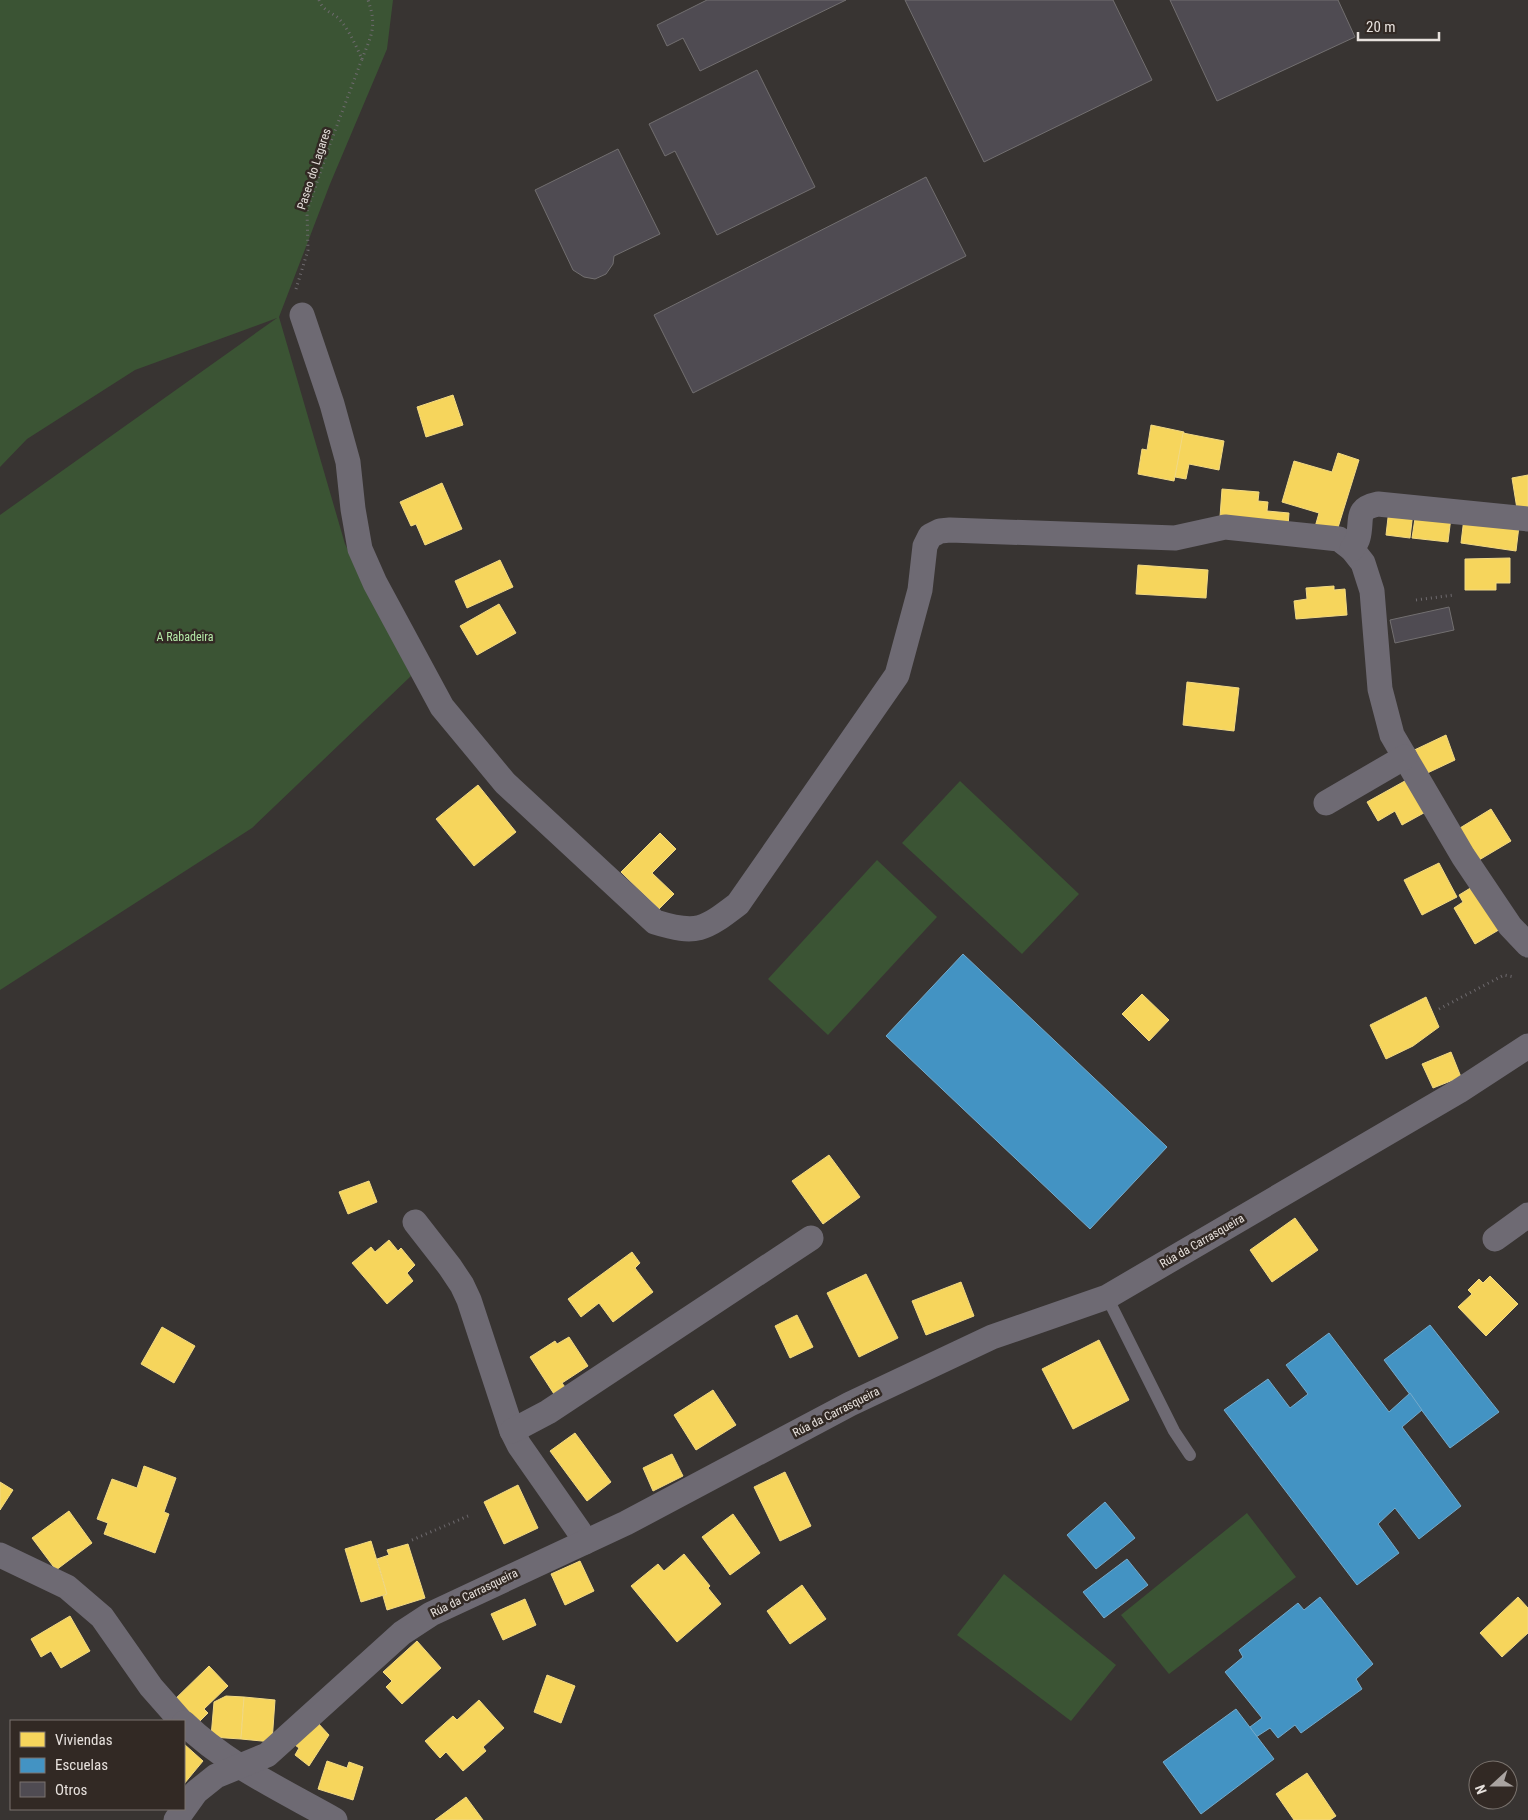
<svg xmlns="http://www.w3.org/2000/svg" width="1528" height="1820" viewBox="0 0 1528 1820" font-family="'Roboto Condensed',sans-serif">
<style>
.green{fill:#3b5434}
.homes{fill:#f6d55c;stroke:#f2d983}
.schools{fill:#4393c3;stroke:#74aacb}
.building{fill:#4f4b52;stroke:#726f70}
.lines{fill:none;stroke-linecap:round;stroke-linejoin:round}
.path{stroke:#6e6a6e;stroke-width:3;stroke-dasharray:1 4;stroke-linecap:butt}
.service{stroke:#6e6a73;stroke-width:12}
.minor{stroke:#6e6a73;stroke-width:25}
.labels{text-anchor:middle;dominant-baseline:central;stroke-width:5;stroke-linejoin:round;paint-order:stroke}
.street-label{font-size:12px;fill:#e7e1dd;stroke:#322924}
.park-label{font-size:12px;fill:#b4e9a7;stroke:#322924}
</style>
<rect width="100%" height="100%" fill="#383432"/>
<g class="green">
<path d="M 0,0 L 393,0 L 387,49 L 330,184 L 279,317 L 345,544 L 411,676 L 252,828 L 0,990 L 0,515 L 277,318 L 135,370 L 27,439 L 0,467 Z"/>
<path d="M 960,781 L 1079,894 L 1022,954 L 902,843 Z"/>
<path d="M 877,860 L 937,917 L 828,1035 L 768,979 Z"/>
<path d="M 1247,1513 L 1296,1577 L 1169,1674 L 1121,1615 Z"/>
<path d="M 1004,1574 L 1116,1665 L 1071,1721 L 957,1635 Z"/>
</g>
<g class="homes">
<path d="M 453,395 L 463,425 L 426,437 L 417,407 Z"/>
<path d="M 1151,425 L 1184,432 L 1174,481 L 1138,474 L 1142,449 L 1147,450 Z"/>
<path d="M 1183,433 L 1224,441 L 1219,470 L 1189,464 L 1186,479 L 1175,477 Z"/>
<path d="M 1338,453 L 1359,460 L 1336,534 L 1315,527 L 1319,513 L 1282,502 L 1294,461 L 1332,472 Z"/>
<path d="M 1528,475 L 1528,514 L 1518,515 L 1512,478 Z"/>
<path d="M 442,483 L 462,529 L 425,545 L 416,524 L 411,526 L 400,502 Z"/>
<path d="M 1222,489 L 1259,492 L 1258,501 L 1268,502 L 1267,511 L 1289,513 L 1288,526 L 1220,517 Z"/>
<path d="M 1389,509 L 1413,512 L 1410,538 L 1386,535 Z"/>
<path d="M 1416,512 L 1451,517 L 1448,542 L 1412,538 Z"/>
<path d="M 1464,518 L 1519,526 L 1516,551 L 1461,543 Z"/>
<path d="M 1510,558 L 1510,583 L 1496,583 L 1496,590 L 1465,590 L 1465,559 Z"/>
<path d="M 500,560 L 513,587 L 467,608 L 455,581 Z"/>
<path d="M 1138,565 L 1208,570 L 1206,598 L 1136,594 Z"/>
<path d="M 1334,586 L 1334,590 L 1345,589 L 1347,615 L 1296,619 L 1294,601 L 1307,599 L 1306,588 Z"/>
<path d="M 499,604 L 516,633 L 477,655 L 460,626 Z"/>
<path d="M 1187,682 L 1239,688 L 1234,731 L 1183,725 Z"/>
<path d="M 1446,735 L 1455,760 L 1421,776 L 1408,753 Z"/>
<path d="M 1412,777 L 1431,809 L 1402,825 L 1395,811 L 1378,821 L 1367,802 Z"/>
<path d="M 478,785 L 516,832 L 474,866 L 436,819 Z"/>
<path d="M 1491,809 L 1511,841 L 1474,863 L 1455,831 Z"/>
<path d="M 660,833 L 676,849 L 652,873 L 674,894 L 659,909 L 621,872 Z"/>
<path d="M 1439,863 L 1457,897 L 1422,915 L 1404,880 Z"/>
<path d="M 1477,884 L 1502,928 L 1475,944 L 1454,908 L 1463,902 L 1459,895 Z"/>
<path d="M 1142,994 L 1169,1020 L 1149,1041 L 1122,1014 Z"/>
<path d="M 1426,997 L 1439,1027 L 1413,1046 L 1386,1059 L 1370,1025 Z"/>
<path d="M 1451,1052 L 1461,1077 L 1433,1088 L 1422,1064 Z"/>
<path d="M 829,1155 L 860,1197 L 823,1224 L 792,1181 Z"/>
<path d="M 369,1181 L 377,1202 L 348,1214 L 339,1192 Z"/>
<path d="M 1295,1218 L 1318,1250 L 1272,1282 L 1250,1250 Z"/>
<path d="M 389,1240 L 398,1251 L 401,1248 L 415,1265 L 407,1273 L 413,1281 L 387,1304 L 352,1263 L 371,1247 L 375,1252 Z"/>
<path d="M 632,1252 L 640,1263 L 635,1268 L 653,1292 L 613,1322 L 599,1303 L 581,1317 L 568,1299 Z"/>
<path d="M 866,1274 L 898,1338 L 859,1357 L 827,1293 Z"/>
<path d="M 1490,1276 L 1518,1304 L 1486,1336 L 1458,1307 L 1472,1294 L 1468,1290 L 1479,1279 L 1483,1283 Z"/>
<path d="M 961,1282 L 974,1316 L 926,1335 L 912,1301 Z"/>
<path d="M 797,1315 L 813,1347 L 790,1358 L 775,1326 Z"/>
<path d="M 162,1327 L 195,1346 L 174,1383 L 141,1364 Z"/>
<path d="M 569,1337 L 588,1366 L 562,1383 L 565,1387 L 554,1394 L 530,1357 L 555,1341 L 557,1344 Z"/>
<path d="M 1099,1340 L 1129,1400 L 1073,1429 L 1042,1369 Z"/>
<path d="M 713,1390 L 736,1425 L 696,1450 L 674,1415 Z"/>
<path d="M 575,1433 L 611,1482 L 587,1501 L 550,1451 Z"/>
<path d="M 672,1454 L 683,1476 L 653,1491 L 643,1468 Z"/>
<path d="M 144,1466 L 176,1478 L 164,1512 L 169,1514 L 155,1553 L 104,1534 L 108,1523 L 97,1519 L 112,1479 L 137,1488 Z"/>
<path d="M 785,1472 L 811,1526 L 780,1541 L 754,1487 Z"/>
<path d="M 0,1482 L 13,1490 L 0,1510 Z"/>
<path d="M 518,1485 L 538,1528 L 504,1544 L 484,1502 Z"/>
<path d="M 69,1511 L 92,1543 L 56,1570 L 32,1538 Z"/>
<path d="M 733,1514 L 760,1553 L 730,1575 L 702,1537 Z"/>
<path d="M 371,1541 L 387,1594 L 361,1602 L 345,1549 Z"/>
<path d="M 408,1544 L 425,1598 L 387,1610 L 383,1596 L 387,1594 L 377,1559 L 389,1555 L 387,1550 Z"/>
<path d="M 684,1554 L 710,1586 L 708,1588 L 721,1604 L 677,1642 L 631,1586 L 658,1564 L 664,1571 Z"/>
<path d="M 580,1561 L 594,1591 L 565,1605 L 551,1574 Z"/>
<path d="M 802,1585 L 826,1619 L 790,1644 L 767,1611 Z"/>
<path d="M 1518,1597 L 1528,1608 L 1528,1633 L 1502,1657 L 1480,1633 Z"/>
<path d="M 525,1599 L 536,1625 L 503,1640 L 491,1614 Z"/>
<path d="M 70,1616 L 90,1651 L 61,1668 L 51,1651 L 41,1657 L 31,1639 Z"/>
<path d="M 417,1641 L 441,1668 L 402,1704 L 386,1687 L 392,1681 L 383,1672 Z"/>
<path d="M 209,1666 L 228,1686 L 204,1709 L 208,1713 L 193,1728 L 170,1704 Z"/>
<path d="M 547,1675 L 575,1686 L 561,1723 L 534,1712 Z"/>
<path d="M 226,1696 L 244,1697 L 241,1739 L 211,1737 L 214,1702 Z"/>
<path d="M 244,1697 L 275,1700 L 272,1742 L 241,1739 Z"/>
<path d="M 479,1700 L 504,1728 L 483,1747 L 486,1751 L 463,1771 L 446,1752 L 440,1758 L 425,1741 L 453,1716 L 457,1720 Z"/>
<path d="M 317,1722 L 329,1735 L 309,1766 L 295,1755 L 299,1748 L 295,1745 Z"/>
<path d="M 184,1744 L 203,1761 L 184,1784 Z"/>
<path d="M 327,1761 L 347,1768 L 349,1762 L 363,1767 L 353,1800 L 318,1789 Z"/>
<path d="M 1307,1773 L 1336,1816 L 1330,1820 L 1294,1820 L 1276,1794 Z"/>
<path d="M 466,1797 L 483,1820 L 435,1820 Z"/>
</g>
<g class="schools">
<path d="M 963,954 L 1167,1147 L 1090,1229 L 886,1036 Z"/>
<path d="M 1430,1325 L 1499,1412 L 1450,1448 L 1384,1360 Z"/>
<path d="M 1329,1333 L 1389,1412 L 1410,1393 L 1422,1410 L 1402,1427 L 1461,1506 L 1419,1539 L 1395,1508 L 1378,1524 L 1399,1553 L 1357,1585 L 1224,1410 L 1268,1379 L 1290,1408 L 1308,1394 L 1286,1365 Z"/>
<path d="M 1105,1502 L 1135,1538 L 1096,1569 L 1067,1535 Z"/>
<path d="M 1127,1559 L 1148,1585 L 1104,1618 L 1083,1592 Z"/>
<path d="M 1320,1597 L 1373,1664 L 1356,1679 L 1362,1689 L 1301,1733 L 1295,1725 L 1278,1738 L 1270,1728 L 1256,1737 L 1250,1727 L 1262,1718 L 1225,1672 L 1243,1657 L 1239,1650 L 1298,1603 L 1304,1610 Z"/>
<path d="M 1236,1709 L 1274,1759 L 1201,1814 L 1163,1762 Z"/>
</g>
<g class="building">
<path d="M 707,0 L 846,0 L 700,71 L 683,38 L 667,46 L 657,25 Z"/>
<path d="M 905,0 L 1113,0 L 1152,80 L 984,162 Z"/>
<path d="M 1170,0 L 1338,0 L 1355,37 L 1217,101 Z"/>
<path d="M 757,70 L 815,187 L 717,235 L 675,151 L 665,156 L 649,124 Z"/>
<path d="M 618,149 L 660,234 L 614,256 L 613,264 L 606,274 L 595,279 L 584,277 L 573,270 L 535,190 Z"/>
<path d="M 926,177 L 966,256 L 693,393 L 654,315 Z"/>
<path d="M 1449,607 L 1454,630 L 1395,643 L 1390,620 Z"/>
</g>
<g class="lines">
<g class="path">
<path d="M 362,59 C 372,34 377,26 368,0"/>
<path d="M 296,289 L 308,250 L 307,211 L 330,144 L 362,59 C 356,46 350,32 341,21 C 334,12 324,13 319,0"/>
<path d="M 1416,600 L 1454,595"/>
<path d="M 1439,1009 L 1504,975 L 1514,977"/>
<path d="M 412,1540 L 468,1516"/>
</g>
<path class="service" d="M 1107,1297 L 1174,1431 L 1190,1455"/>
<g class="minor">
<path d="M 302,315 L 332,404 L 348,462 L 353,509 L 360,549 L 375,583 L 442,707 L 505,783 L 655,922 C 697,935 704,930 738,904 L 897,675 L 920,590 L 925,546 L 930,536 L 940,531 L 950,530 L 1175,538 L 1225,527 L 1339,539 L 1352,549 L 1363,563 L 1372,591 L 1380,689 L 1392,735 L 1463,856 L 1510,926 L 1528,945"/>
<path d="M 1352,549 C 1354,546 1357,542 1358,538 C 1363,519 1354,509 1378,504 L 1528,519"/>
<path d="M 1326,803 L 1405,757"/>
<path d="M 415,1222 L 450,1267 L 462,1285 L 469,1300 L 512,1431 L 519,1445 L 579,1531 L 585,1542"/>
<path d="M 1495,1239 L 1528,1215"/>
<path d="M 512,1431 L 548,1412 L 811,1238"/>
<path d="M 0,1555 L 67,1587 L 102,1617 L 151,1687 L 181,1721"/>
<path d="M 184,1723 C 227,1765 284,1791 335,1820"/>
<path d="M 176,1820 L 196,1792 L 216,1776 L 267,1755 L 402,1633 L 431,1614 L 626,1523 L 850,1404 L 992,1337 L 1107,1297 L 1459,1091 L 1528,1046"/>
</g>
</g>
<g class="labels">
<g class="street-label">
<text transform="translate(314 169) rotate(-72)">Paseo do Lagares</text>
<text transform="translate(1202 1241) rotate(-30)">Rúa da Carrasqueira</text>
<text transform="translate(836 1412) rotate(-27)">Rúa da Carrasqueira</text>
<text transform="translate(474 1593) rotate(-26)">Rúa da Carrasqueira</text>
</g>
<g class="park-label">
<text x="185" y="637">A Rabadeira</text>
</g>
</g>
<rect x="10" y="1720" width="175" height="90" fill="#322924" stroke="#7a736e"/>
<rect x="20" y="1732" width="25" height="15" fill="#f6d55c" stroke="#7a736e"/>
<text x="55" y="1745" font-size="15" fill="#e7e1dd">Viviendas</text>
<rect x="20" y="1758" width="25" height="15" fill="#4393c3" stroke="#7a736e"/>
<text x="55" y="1770" font-size="15" fill="#e7e1dd">Escuelas</text>
<rect x="20" y="1782" width="25" height="15" fill="#4f4b52" stroke="#7a736e"/>
<text x="55" y="1795" font-size="15" fill="#e7e1dd">Otros</text>
<g transform="translate(1493 1785) rotate(249)"><circle r="24" fill="#322924" stroke="#7a736e"/>
<path d="M0-4L9 19L0 12L-9 19Z" fill="#aaa4a1"/>
<text y="-8" font-size="14" font-weight="bold" text-anchor="middle" fill="#e7e1dd">N</text>
</g>
<path d="M1358 32v8h81v-8" fill="none" stroke="#e7e1dd" stroke-width="2.5"/>
<text x="1366" y="32" font-size="15" fill="#e7e1dd" stroke="#322924" stroke-width="4" paint-order="stroke">20 m</text>
</svg>
